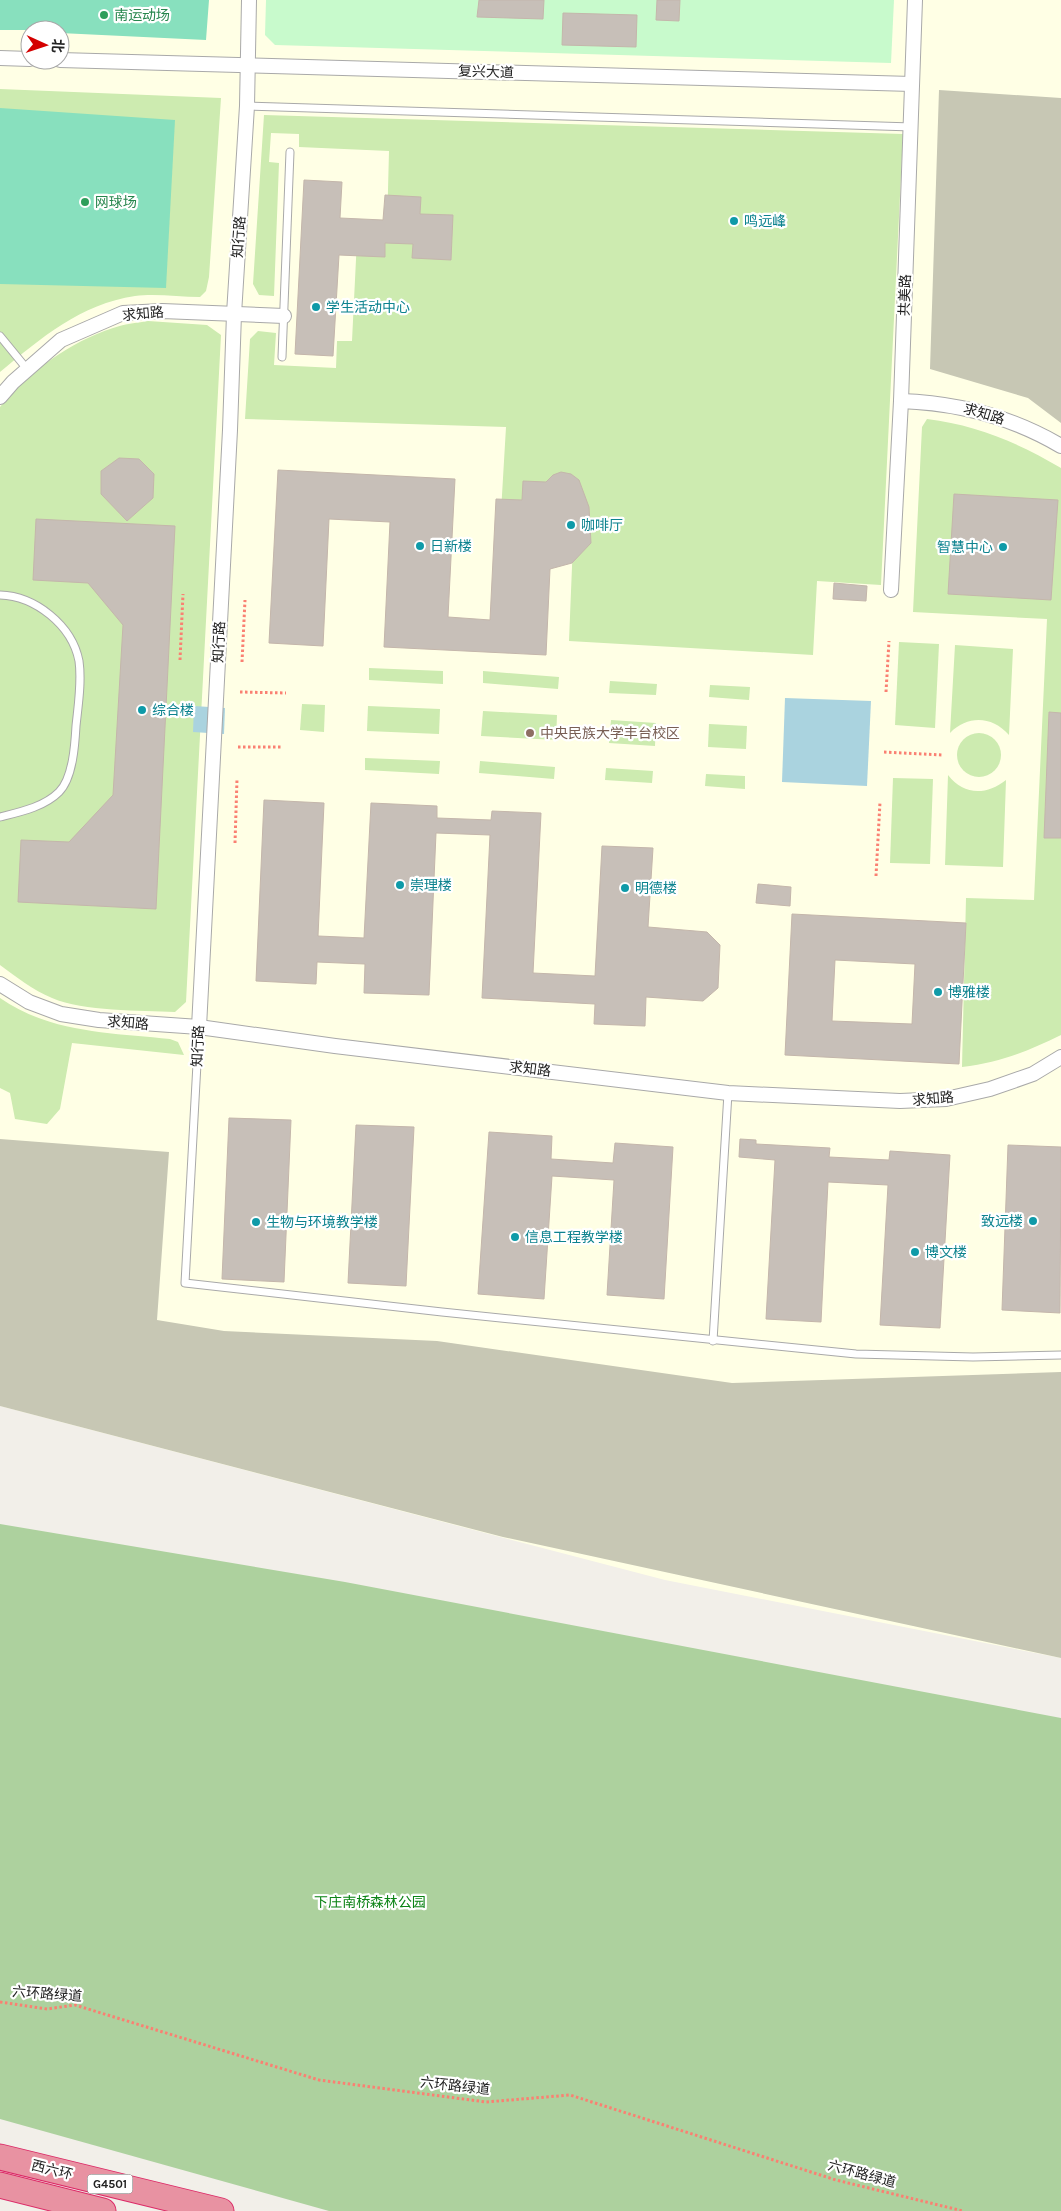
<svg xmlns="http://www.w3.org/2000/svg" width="1061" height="2211" viewBox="0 0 1061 2211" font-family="Karla,'Noto Sans SC',sans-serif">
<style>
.education{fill:#ffffe5;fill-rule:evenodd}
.construction{fill:#c7c7b4}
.grass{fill:#cdebb0}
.forest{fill:#add19e}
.park{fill:#c8facc}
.pitch{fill:#88e0be}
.water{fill:#aad3df}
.building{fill:#c7bfb8;stroke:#c4b6ab;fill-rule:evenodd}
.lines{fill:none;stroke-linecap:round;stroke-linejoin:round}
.service-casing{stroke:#a9a9a9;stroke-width:9}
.minor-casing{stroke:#a9a9a9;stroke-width:16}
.motorway-casing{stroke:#dc2a67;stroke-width:27}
.path{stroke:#fa8072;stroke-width:3;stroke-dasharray:2.5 2.5;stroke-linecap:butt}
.service{stroke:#fff;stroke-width:7}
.minor{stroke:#fff;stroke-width:14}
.motorway{stroke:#e892a2;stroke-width:25}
.leisure-dot{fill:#2e9e5b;stroke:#fff;stroke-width:2}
.culture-dot{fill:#0f9aa8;stroke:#fff;stroke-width:2}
.education-dot{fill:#8d6e63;stroke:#fff;stroke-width:2}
.labels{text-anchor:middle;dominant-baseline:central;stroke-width:4.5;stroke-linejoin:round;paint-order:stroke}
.shield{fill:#fff;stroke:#646464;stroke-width:1}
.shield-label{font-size:12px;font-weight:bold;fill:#222}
.leisure-label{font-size:14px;fill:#27864d;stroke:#fff;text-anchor:start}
.street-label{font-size:14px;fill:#222;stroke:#fff}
.culture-label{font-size:14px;fill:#0d838f;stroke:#fff;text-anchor:start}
.education-label{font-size:14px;fill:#785e54;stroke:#fff;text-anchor:start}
.park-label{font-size:14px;fill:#0c8416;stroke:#fff}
</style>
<rect width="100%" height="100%" fill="#f2efe9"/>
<path class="education" d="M 0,0 L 1061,0 L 1061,1658 L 665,1580 L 0,1406 ZM 30,30 L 60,30 L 60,60 L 30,60 Z"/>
<g class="construction">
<path d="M 939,90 L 1061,98 L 1061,423 L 1028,398 L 930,369 Z"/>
<path d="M 0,1139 L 169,1152 L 157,1320 L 224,1331 L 437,1341 L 732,1383 L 1061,1372 L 1061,1658 L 503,1537 L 0,1406 Z"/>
</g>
<g class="grass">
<path d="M 0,89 L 221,98 L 209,277 L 206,291 L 200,297 C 179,297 155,293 135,296 C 81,304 41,338 0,372 Z"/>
<path d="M 264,115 L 903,134 L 881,585 L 817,581 L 813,655 L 569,641 L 574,517 L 501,512 L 506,427 L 245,419 L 250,339 L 258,331 L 276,333 L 274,365 L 336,368 L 337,341 L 352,341 L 357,239 L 387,228 L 389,151 L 299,147 L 299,134 L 271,133 L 269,162 L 279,163 L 274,296 L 259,295 L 253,284 Z"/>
<path d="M 148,321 L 207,325 L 221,335 L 186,1002 L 175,1012 C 140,1010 84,1012 52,998 C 33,990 16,977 0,965 L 0,407 C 28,372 70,342 113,328 C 124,324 136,323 148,321 Z"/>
<path d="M 927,419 C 976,425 1019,443 1061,468 L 1061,1035 C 1026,1052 1001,1062 962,1067 L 966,898 L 1034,900 L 1047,619 L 913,612 L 922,427 Z"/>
<path d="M 899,642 L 939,644 L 935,728 L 895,725 Z"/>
<path d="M 955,645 L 1013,649 L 1009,735 C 992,716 968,715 950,733 Z"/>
<path d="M 369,668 L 443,671 L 443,684 L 369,680 Z"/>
<path d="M 483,671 L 559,677 L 558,689 L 483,683 Z"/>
<path d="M 610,681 L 657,684 L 656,695 L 609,693 Z"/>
<path d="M 710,685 L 750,687 L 749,700 L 709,697 Z"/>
<path d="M 302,704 L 325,705 L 324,732 L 300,730 Z"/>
<path d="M 368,706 L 440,709 L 439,734 L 367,731 Z"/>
<path d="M 483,711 L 557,715 L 556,740 L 481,736 Z"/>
<path d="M 611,720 L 656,723 L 655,746 L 609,743 Z"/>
<path d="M 709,724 L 747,726 L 746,749 L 708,747 Z"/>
<circle cx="979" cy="755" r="22"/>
<path d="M 365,758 L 440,761 L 439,774 L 365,770 Z"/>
<path d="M 480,761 L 555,767 L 554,779 L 479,773 Z"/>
<path d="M 606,768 L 653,771 L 652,783 L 605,780 Z"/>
<path d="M 706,774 L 745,776 L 745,789 L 705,786 Z"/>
<path d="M 948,775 C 963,795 986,796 1006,780 L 1003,867 L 945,865 Z"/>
<path d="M 893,778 L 933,779 L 930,864 L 890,863 Z"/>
<path d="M 0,998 C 50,1033 112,1033 170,1039 L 178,1042 L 184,1055 L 72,1043 L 60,1109 L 47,1124 L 15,1119 L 10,1093 L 0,1088 Z"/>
</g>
<path class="forest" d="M 0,1524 L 345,1582 L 1061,1718 L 1061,2211 L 329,2211 L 0,2119 Z"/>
<path class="park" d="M 266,0 L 894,0 L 891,63 L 275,45 L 265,35 Z"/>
<g class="pitch">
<path d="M 0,0 L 209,0 L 206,40 L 60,33 L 60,30 L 0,30 Z"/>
<path d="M 0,108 L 175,120 L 166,288 L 0,284 Z"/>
</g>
<g class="water">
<path d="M 785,698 L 871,701 L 867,786 L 782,782 Z"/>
<path d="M 194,706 L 225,708 L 224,734 L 193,732 Z"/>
</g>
<g class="building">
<path d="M 479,0 L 544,0 L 543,19 L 477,17 Z"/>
<path d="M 657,0 L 680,0 L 679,21 L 656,20 Z"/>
<path d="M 563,13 L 637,15 L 636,47 L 562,45 Z"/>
<path d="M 304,180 L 342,182 L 340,218 L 383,220 L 385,195 L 421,197 L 420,214 L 453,215 L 451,260 L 412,258 L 413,244 L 385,243 L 385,257 L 339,255 L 333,356 L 295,354 Z"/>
<path d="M 119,458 L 139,459 L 154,474 L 153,498 L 127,521 L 101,494 L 101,471 Z"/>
<path d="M 278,470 L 455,479 L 448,617 L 490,620 L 496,499 L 522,500 L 523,481 L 546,482 L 553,475 L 561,472 L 571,474 L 579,480 L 589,507 L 591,543 L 572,563 L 550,569 L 546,655 L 384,647 L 390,522 L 329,519 L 323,646 L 269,643 Z"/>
<path d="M 954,494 L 1058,500 L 1051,600 L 948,594 Z"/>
<path d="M 36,519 L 175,526 L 156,909 L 18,902 L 21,840 L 69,842 L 113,795 L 123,625 L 88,583 L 33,580 Z"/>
<path d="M 834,583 L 867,586 L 866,601 L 833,599 Z"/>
<path d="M 1049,712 L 1061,713 L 1061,838 L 1044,838 Z"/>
<path d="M 264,800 L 324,803 L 318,936 L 364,938 L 371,803 L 437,806 L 437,818 L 491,820 L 492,811 L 541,813 L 533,973 L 595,976 L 602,846 L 653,848 L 648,927 L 707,932 L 720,945 L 718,988 L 703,1001 L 646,997 L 645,1026 L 594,1024 L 595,1004 L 482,998 L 490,835 L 436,833 L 429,995 L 364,993 L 365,964 L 317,962 L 316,984 L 256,981 Z"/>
<path d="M 758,884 L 791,887 L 790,906 L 756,903 Z"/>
<path d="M 792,914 L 966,923 L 959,1064 L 785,1055 ZM 835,960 L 915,964 L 912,1024 L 832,1021 Z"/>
<path d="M 229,1118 L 291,1120 L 284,1282 L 222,1279 Z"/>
<path d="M 356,1125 L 414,1127 L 406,1286 L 348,1283 Z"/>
<path d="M 489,1132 L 552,1136 L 551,1159 L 613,1163 L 615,1143 L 673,1147 L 664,1299 L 607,1295 L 614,1180 L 552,1176 L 544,1299 L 478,1294 Z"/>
<path d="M 740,1139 L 756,1140 L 756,1144 L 830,1148 L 829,1157 L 889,1160 L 890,1151 L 950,1155 L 940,1328 L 880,1325 L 888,1185 L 828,1182 L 821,1322 L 766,1319 L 775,1160 L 739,1157 Z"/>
<path d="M 1008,1145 L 1061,1147 L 1060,1313 L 1002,1310 Z"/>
</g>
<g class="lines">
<defs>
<g id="service">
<path d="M 247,106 L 912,127"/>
<path d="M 0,336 L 27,369"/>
<path d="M 282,357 L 290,152"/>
<path d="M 0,595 C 35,596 72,625 79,661 C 82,682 78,706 76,726 C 75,744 73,778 59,792 C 44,807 20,812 0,817"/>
<path d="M 199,1027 L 185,1283 L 442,1312 L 856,1354 L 973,1357 L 1061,1355"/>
<path d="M 713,1341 L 728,1093"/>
</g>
<g id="minor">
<path d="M 0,58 L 30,59"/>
<path d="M 60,60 L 912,84"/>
<path d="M 0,397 L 13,382 L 61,340 L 123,313 L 162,311 L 284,316"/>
<path d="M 901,401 C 957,403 1012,417 1061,446"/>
<path d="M 891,590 L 901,401 L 915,0"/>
<path d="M 0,984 L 29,1002 L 61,1014 L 99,1020 L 199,1027 L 335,1046 L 728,1093 L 900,1101 L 946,1099 L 990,1089 L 1033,1074 L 1061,1057"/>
<path d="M 199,1027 L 230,430 L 234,314 L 247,106 L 249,0"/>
</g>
<g id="motorway">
<path d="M 0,2157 L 221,2211"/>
<path d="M 0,2185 L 103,2211"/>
</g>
</defs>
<use href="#service" class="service-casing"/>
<use href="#minor" class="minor-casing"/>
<use href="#motorway" class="motorway-casing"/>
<g class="path">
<path d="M 180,660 L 183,594"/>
<path d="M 242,662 L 245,600"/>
<path d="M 240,692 L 286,693"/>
<path d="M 886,692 L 889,641"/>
<path d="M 238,747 L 282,747"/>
<path d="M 884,752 L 943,755"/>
<path d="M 235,843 L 237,779"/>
<path d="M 876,876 L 880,802"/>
<path d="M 0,2002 L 47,2009 L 75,2005 L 319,2080 L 486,2102 L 570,2095 L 836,2180 L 963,2211"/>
</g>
<use href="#service" class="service"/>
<use href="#minor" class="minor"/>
<use href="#motorway" class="motorway"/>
</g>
<g class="leisure-dot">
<circle cx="104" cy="15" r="5"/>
<circle cx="85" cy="202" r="5"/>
</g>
<g class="culture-dot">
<circle cx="734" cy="221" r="5"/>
<circle cx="316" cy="307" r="5"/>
<circle cx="571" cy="525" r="5"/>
<circle cx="420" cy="546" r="5"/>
<circle cx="1003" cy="547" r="5"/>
<circle cx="142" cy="710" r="5"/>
<circle cx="400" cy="885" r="5"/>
<circle cx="625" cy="888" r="5"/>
<circle cx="938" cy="992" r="5"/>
<circle cx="1033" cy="1221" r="5"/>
<circle cx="256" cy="1222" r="5"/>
<circle cx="515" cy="1237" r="5"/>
<circle cx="915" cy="1252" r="5"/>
</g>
<circle class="education-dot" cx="530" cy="733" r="5"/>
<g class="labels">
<rect class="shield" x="87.5" y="2174.5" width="45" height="19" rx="4"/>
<g class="shield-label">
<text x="110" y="2184">G4501</text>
</g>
<g class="leisure-label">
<text x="114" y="15">南运动场</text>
<text x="95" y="202">网球场</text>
</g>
<g class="street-label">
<text transform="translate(486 72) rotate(2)">复兴大道</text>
<text transform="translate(239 237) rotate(-86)">知行路</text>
<text transform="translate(905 295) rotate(-88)">共美路</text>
<text transform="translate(143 314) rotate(-5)">求知路</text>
<text transform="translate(984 414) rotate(17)">求知路</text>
<text transform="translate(219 642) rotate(-87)">知行路</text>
<text transform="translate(128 1023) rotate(5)">求知路</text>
<text transform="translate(198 1046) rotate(-87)">知行路</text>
<text transform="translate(530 1069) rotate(7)">求知路</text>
<text transform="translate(933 1099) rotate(-5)">求知路</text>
<text transform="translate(47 1994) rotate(4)">六环路绿道</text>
<text transform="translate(455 2086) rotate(6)">六环路绿道</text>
<text transform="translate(52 2170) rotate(14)">西六环</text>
<text transform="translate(862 2174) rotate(15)">六环路绿道</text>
</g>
<g class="culture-label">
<text x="744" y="221">鸣远峰</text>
<text x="326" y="307">学生活动中心</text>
<text x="581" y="525">咖啡厅</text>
<text x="430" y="546">日新楼</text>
<text x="993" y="547" text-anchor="end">智慧中心</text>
<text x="152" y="710">综合楼</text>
<text x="410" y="885">崇理楼</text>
<text x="635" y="888">明德楼</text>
<text x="948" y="992">博雅楼</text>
<text x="1023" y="1221" text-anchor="end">致远楼</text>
<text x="266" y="1222">生物与环境教学楼</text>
<text x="525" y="1237">信息工程教学楼</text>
<text x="925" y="1252">博文楼</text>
</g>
<g class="education-label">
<text x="540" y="733">中央民族大学丰台校区</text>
</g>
<g class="park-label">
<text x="370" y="1902">下庄南桥森林公园</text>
</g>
</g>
<g transform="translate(45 45) rotate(93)"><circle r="24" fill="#ffffff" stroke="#a7a7a7"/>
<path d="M0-4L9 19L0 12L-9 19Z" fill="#d40000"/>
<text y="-8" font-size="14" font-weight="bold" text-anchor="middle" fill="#222222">北</text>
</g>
</svg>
